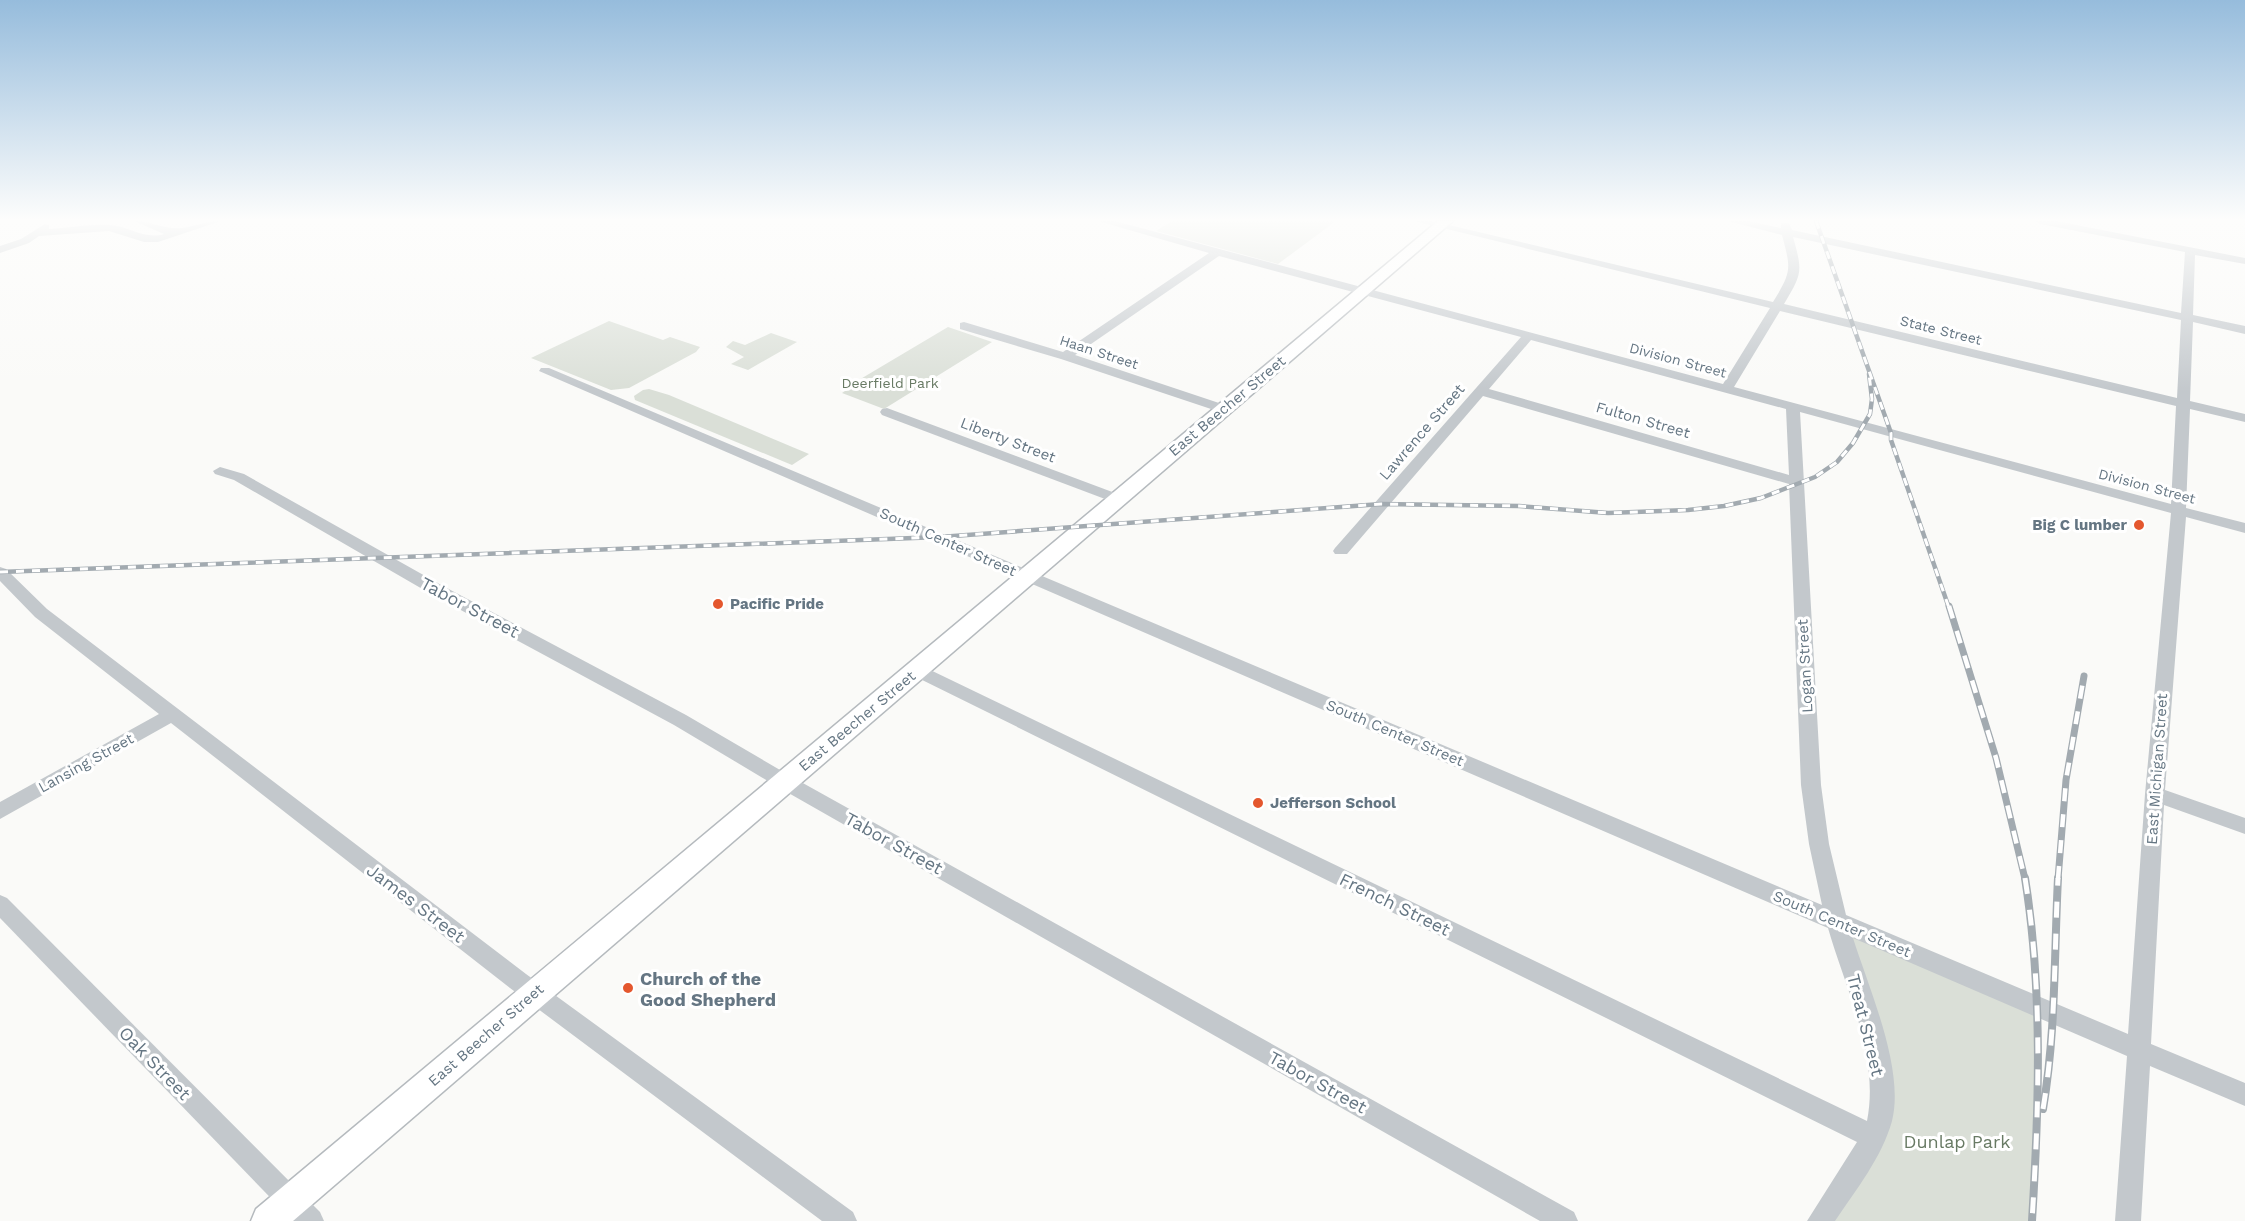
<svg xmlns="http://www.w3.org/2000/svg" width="2245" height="1221" viewBox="0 0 2245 1221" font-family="'Work Sans',sans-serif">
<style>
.green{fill:#dadfd7}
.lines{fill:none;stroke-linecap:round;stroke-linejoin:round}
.major-casing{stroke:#b5babe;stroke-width:3}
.minor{fill:#c3c8cc;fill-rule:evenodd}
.major{fill:#fff;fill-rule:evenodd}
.rail-far2-casing{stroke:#a2aab0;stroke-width:4.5}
.rail-far1-casing{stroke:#a2aab0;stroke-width:7}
.rail-casing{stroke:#a2aab0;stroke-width:8}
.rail-far2{stroke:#fff;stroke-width:3;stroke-dasharray:8;stroke-linecap:butt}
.rail-far1{stroke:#fff;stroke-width:4.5;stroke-dasharray:13;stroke-linecap:butt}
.rail{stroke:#fff;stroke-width:5;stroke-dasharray:16;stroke-linecap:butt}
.poi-dot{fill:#e4572e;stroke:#fff;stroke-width:2}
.labels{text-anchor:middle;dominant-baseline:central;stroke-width:6;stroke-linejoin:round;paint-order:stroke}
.far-street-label{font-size:14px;fill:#657683;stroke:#fff}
.far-park-label{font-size:14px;fill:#687a64;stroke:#fff}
.street-label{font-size:15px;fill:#657683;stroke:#fff}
.poi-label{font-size:15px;font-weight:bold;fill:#657683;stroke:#fff;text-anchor:start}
.near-street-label{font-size:18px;fill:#657683;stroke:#fff}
.near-poi-label{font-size:18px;font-weight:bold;fill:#657683;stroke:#fff;text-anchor:start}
.near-park-label{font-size:18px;fill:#687a64;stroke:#fff}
</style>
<rect width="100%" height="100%" fill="#fafaf8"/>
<g class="green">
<path d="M 1172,221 L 1336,221 L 1278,264 L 1156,231 Z"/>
<path d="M 609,321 L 663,340 L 670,337 L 700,347 L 696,352 L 629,388 L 611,390 L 531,358 Z"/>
<path d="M 948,327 L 992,342 L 884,409 L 842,393 L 845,391 L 842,390 Z"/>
<path d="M 771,333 L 797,342 L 748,370 L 731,364 L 744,357 L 726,347 L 733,341 L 745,345 Z"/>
<path d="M 649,389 L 669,395 L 809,454 L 792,465 L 635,400 L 634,396 L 643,390 Z"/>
<path d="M 1838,922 L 2037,1006 L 2037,1153 L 2032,1221 L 1820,1221 L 1881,1094 Z"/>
</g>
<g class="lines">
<defs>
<path id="major" d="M 1438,221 L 1453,221 L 293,1221 L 251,1221 L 256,1209 Z"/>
</defs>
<use href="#major" class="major-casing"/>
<g class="minor">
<path d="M 134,221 C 151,221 166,230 182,228 C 196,226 207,221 221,221 L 158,242 L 144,242 L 109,231 L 39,236 L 29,243 L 0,253 L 0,246 L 21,239 L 45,224 L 49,225 L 49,229 C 69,228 90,224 110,225 C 129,226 144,240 164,234 Z"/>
<path d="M 1098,221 L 1115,221 L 1723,384 L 1770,308 L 1414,221 L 1432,221 L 1773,302 C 1792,271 1791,269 1782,235 L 1728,221 L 1748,221 L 1781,228 L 1781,223 L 1789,223 L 1792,230 L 2181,313 L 2185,252 L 2040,224 L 2035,221 L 2056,221 L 2245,258 L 2245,264 L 2195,255 L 2193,315 L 2245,326 L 2245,334 L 2193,322 L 2190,401 L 2245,414 L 2245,422 L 2190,409 L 2186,508 L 2245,523 L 2245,533 L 2186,517 L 2165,790 L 2245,818 L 2245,834 L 2164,805 L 2151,1044 L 2245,1083 L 2245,1106 L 2150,1066 L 2141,1221 L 2115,1221 L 2127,1056 L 1853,938 C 1869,989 1905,1069 1892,1121 C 1882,1157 1856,1190 1835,1221 L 1807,1221 L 1857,1142 L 910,674 L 907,670 L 910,666 L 922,666 L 1867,1121 C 1880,1056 1845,988 1828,928 L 539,371 L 541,368 L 549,368 L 1822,905 L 1809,844 L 1801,785 L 1789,484 L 1483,396 L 1347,554 L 1335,554 L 1333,551 L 1335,548 L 1521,337 L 1219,256 L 1075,355 L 1228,406 L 1230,409 L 1228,412 L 1223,413 L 1061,359 L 960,329 L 960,323 L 964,322 L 1063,352 L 1209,253 ZM 1793,237 L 2181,320 L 2177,398 L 1784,304 C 1802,274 1803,272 1793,237 ZM 1780,311 L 2176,406 L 2171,504 L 1734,387 ZM 1531,340 L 1786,409 L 1789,475 L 1489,389 ZM 1800,412 L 2171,513 L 2145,794 L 2128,1034 L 1846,915 L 1829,844 L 1821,785 Z"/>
<path d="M 887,408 L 1123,496 L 1125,499 L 1123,502 L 1113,502 L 882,415 L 880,412 L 882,409 Z"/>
<path d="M 220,467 L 244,474 L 443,586 L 686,715 L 792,777 L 1574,1212 L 1578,1221 L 1540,1221 L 778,787 L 674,725 L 431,594 L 234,480 L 215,474 L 213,471 Z"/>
<path d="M 0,567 L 6,569 L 47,609 L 526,974 L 853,1212 L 857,1221 L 822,1221 L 510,988 L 171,723 L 0,819 L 0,802 L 159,714 L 35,617 L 0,581 Z"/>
<path d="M 0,895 L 7,898 L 320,1212 L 324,1221 L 293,1221 L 0,918 Z"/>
</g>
<use href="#major" class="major"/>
<defs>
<g id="rail-far2">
<path d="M 1816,221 L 1891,433 L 1891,440 L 1949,608"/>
<path d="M 0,572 L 940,537 L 1381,504 L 1519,506 L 1608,513 L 1688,510 L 1724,506 L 1761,498 L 1815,477 L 1837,462 L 1853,443 L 1870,414 L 1872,399 L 1869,374"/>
</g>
<g id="rail-far1">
<path d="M 1949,606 L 1996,758 L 2025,879"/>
<path d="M 2058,879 L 2066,780 L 2084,676"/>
</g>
<g id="rail">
<path d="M 2025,878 C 2043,991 2039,1107 2032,1221"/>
<path d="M 2043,1109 C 2056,1032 2054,956 2058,878"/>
</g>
</defs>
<use href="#rail-far2" class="rail-far2-casing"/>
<use href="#rail-far1" class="rail-far1-casing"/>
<use href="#rail" class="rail-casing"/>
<use href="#rail-far2" class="rail-far2"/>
<use href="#rail-far1" class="rail-far1"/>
<use href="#rail" class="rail"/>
</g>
<linearGradient id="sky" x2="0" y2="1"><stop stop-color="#96bcdc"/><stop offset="0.56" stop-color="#fdfdfc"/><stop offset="1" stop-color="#fdfdfc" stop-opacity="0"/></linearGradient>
<rect width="2245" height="392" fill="url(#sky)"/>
<g class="poi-dot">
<circle cx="2139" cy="525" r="6"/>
<circle cx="718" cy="604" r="6"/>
<circle cx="1258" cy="803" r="6"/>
<circle cx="628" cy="988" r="6"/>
</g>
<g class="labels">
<g class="far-street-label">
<text transform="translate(1941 330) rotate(14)">State Street</text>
<text transform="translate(1099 352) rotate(18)">Haan Street</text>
<text transform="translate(1678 360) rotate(15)">Division Street</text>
<text transform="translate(2147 486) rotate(15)">Division Street</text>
</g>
<g class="far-park-label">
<text x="890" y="383">Deerfield Park</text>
</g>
<g class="street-label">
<text transform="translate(1227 406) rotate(-40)">East Beecher Street</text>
<text transform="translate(1643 420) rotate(16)">Fulton Street</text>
<text transform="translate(1422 432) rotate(-49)">Lawrence Street</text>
<text transform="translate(1008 440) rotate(21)">Liberty Street</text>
<text transform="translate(948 542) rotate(24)">South Center Street</text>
<text transform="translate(1805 666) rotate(-93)">Logan Street</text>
<text transform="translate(857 721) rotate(-40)">East Beecher Street</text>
<text transform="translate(1395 733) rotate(23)">South Center Street</text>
<text transform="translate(86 763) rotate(-29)">Lansing Street</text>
<text transform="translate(2157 769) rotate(-86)">East Michigan Street</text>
<text transform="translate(1842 924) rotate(23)">South Center Street</text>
<text transform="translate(486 1035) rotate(-41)">East Beecher Street</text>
</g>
<g class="poi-label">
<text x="2127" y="525" text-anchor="end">Big C lumber</text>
<text x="730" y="604">Pacific Pride</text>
<text x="1270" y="803">Jefferson School</text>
</g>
<g class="near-street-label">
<text transform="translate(470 607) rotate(28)">Tabor Street</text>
<text transform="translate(894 843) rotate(29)">Tabor Street</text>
<text transform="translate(416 903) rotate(37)">James Street</text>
<text transform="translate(1395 904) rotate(26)">French Street</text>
<text transform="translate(1866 1025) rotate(76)">Treat Street</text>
<text transform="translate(155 1063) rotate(46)">Oak Street</text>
<text transform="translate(1318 1082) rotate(29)">Tabor Street</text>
</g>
<g class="near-poi-label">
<text x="640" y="978">Church of the<tspan x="640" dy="21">Good Shepherd</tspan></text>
</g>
<g class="near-park-label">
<text x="1957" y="1141">Dunlap Park</text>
</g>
</g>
</svg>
